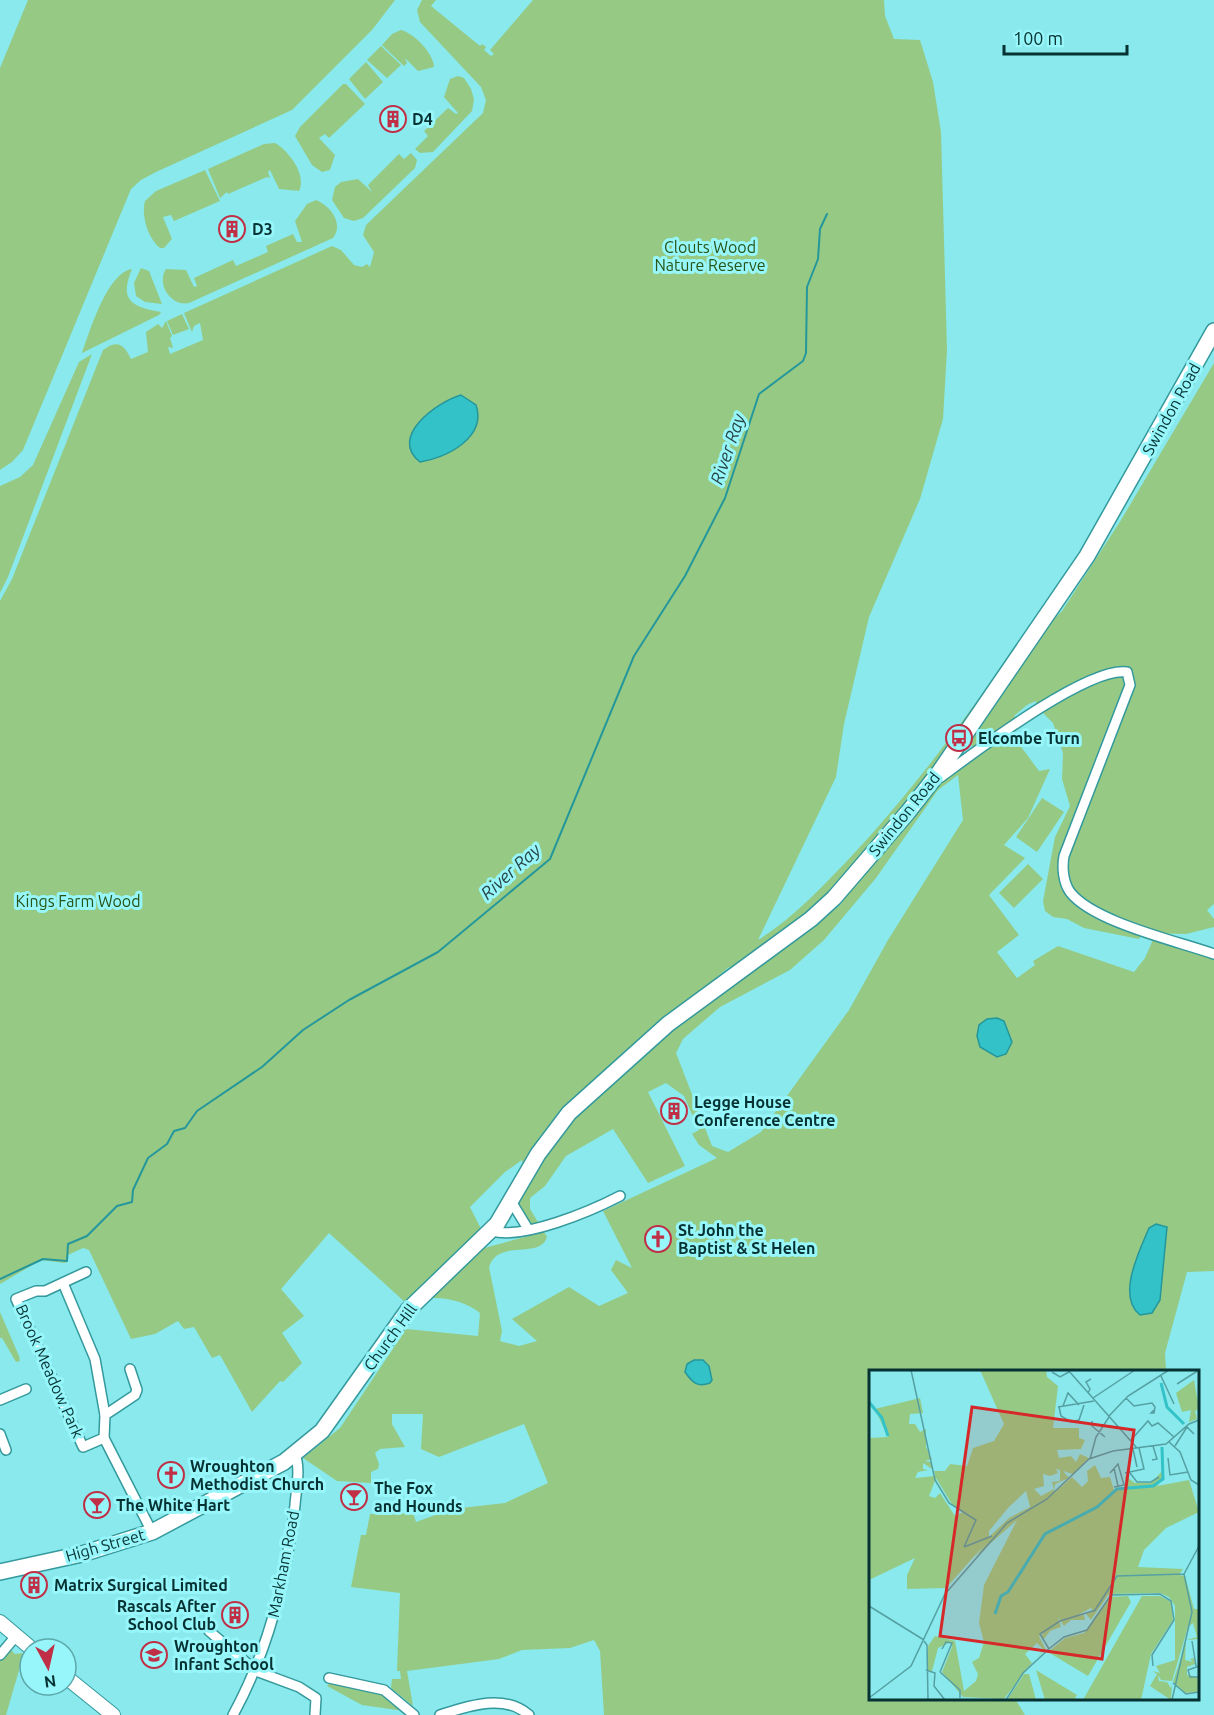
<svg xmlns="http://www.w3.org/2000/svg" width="1214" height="1715" viewBox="0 0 1214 1715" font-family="Ubuntu,sans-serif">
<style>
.green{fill:#96ca84;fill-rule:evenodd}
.water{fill:#32c2c7;stroke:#25979b;stroke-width:1.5}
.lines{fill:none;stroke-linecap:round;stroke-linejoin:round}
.stream{stroke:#25979b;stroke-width:2}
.street-casing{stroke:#34999c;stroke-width:12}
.secondary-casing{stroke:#34999c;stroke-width:16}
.primary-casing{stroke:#34999c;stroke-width:18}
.street{stroke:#fff;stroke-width:9}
.secondary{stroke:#fff;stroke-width:14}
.primary{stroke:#fff;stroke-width:15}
.labels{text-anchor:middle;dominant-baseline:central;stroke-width:6;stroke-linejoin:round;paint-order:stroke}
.poi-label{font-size:16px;font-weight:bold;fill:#063233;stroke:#97f6f9;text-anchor:start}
.park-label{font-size:16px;fill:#285415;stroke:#97f6f9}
.street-label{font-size:16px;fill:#063233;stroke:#97f6f9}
.water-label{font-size:18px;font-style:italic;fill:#294647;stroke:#97f6f9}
.inset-river{fill:none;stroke:#32c2c7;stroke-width:3}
.inset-road{fill:none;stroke:#55a0a2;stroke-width:1.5}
.view{fill:#d62828;fill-opacity:0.15;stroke:#d62828;stroke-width:3}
.inset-edge{fill:none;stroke:#063233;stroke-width:3}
</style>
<rect width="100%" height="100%" fill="#89e9ec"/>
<g class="green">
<path d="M 28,0 L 395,0 L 372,30 L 292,110 L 156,172 L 141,180 L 131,189 L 23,450 L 12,462 L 0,470 L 0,68 Z"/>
<path d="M 422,0 L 436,0 L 431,6 L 480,46 L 482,44 L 486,47 L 484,50 L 491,56 L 494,54 L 490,50 L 533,0 L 884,0 L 885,16 L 894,39 L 920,40 L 933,82 L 941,132 L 947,350 L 943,419 L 920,499 L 869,617 L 844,724 L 836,777 L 758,940 C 792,919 819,890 846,862 C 918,786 977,703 1036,617 L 1039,622 L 886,835 L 804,918 L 731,970 L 729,967 L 570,1102 L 576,1112 L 637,1056 L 736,979 L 797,939 L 840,905 L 946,768 L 973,748 L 968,738 L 1044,629 L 1062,611 L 1121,520 L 1214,363 L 1214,904 L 1207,910 L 1214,919 L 1214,927 L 1186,934 L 1143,933 L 1139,939 L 1084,928 L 1067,919 L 1053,917 L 1045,911 L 1043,901 L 1055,837 L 1070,806 L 1062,779 L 1063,753 L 1053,723 L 1036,706 L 1036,701 L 1027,705 L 1014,716 L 1026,723 L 1005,739 L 1019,744 L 1039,771 L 1050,769 L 1028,818 L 1004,845 L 1025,858 L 989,895 L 1019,935 L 997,952 L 1017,978 L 1035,965 L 1033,961 L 1058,946 L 1134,972 L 1145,958 L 1155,935 L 1214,954 L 1214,1271 L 1187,1272 L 1165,1353 L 1166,1371 L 870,1372 L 870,1698 L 1015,1699 L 1025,1715 L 604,1715 L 600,1651 L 594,1640 L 570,1648 L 522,1650 L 499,1659 L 407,1671 L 413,1706 L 391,1688 L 392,1679 L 401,1679 L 400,1671 L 397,1671 L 400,1593 L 351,1587 L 361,1535 L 366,1535 L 370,1514 L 405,1513 L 412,1509 L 416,1522 L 452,1509 L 505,1503 L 548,1483 L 524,1424 L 439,1457 L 421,1449 L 423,1414 L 392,1414 L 392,1424 L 405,1447 L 380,1449 L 375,1453 L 379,1464 L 378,1469 L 371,1472 L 371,1483 L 337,1481 L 303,1458 L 340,1428 L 406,1329 L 478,1336 L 480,1313 C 467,1302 447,1297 430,1298 L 481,1249 L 528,1236 L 527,1221 L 517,1200 L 523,1170 L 522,1160 L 505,1172 L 470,1207 L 481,1229 L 407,1304 L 329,1233 L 281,1289 L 304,1316 L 282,1333 L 302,1363 L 283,1382 L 280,1381 L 252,1412 L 220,1355 L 212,1358 L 194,1327 L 184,1329 L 178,1321 L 155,1334 L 131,1339 L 89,1250 L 83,1248 L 68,1255 L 67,1262 L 65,1263 L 41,1260 L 0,1284 L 0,601 L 12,579 L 103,350 C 118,339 124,345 131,359 L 148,352 L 146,332 L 158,324 L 162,328 L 166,321 L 172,336 L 170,338 L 173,348 L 168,347 L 170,354 L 203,340 L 200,323 L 194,326 L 192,332 L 184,313 L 332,246 L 341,250 L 354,265 L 362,267 L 367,264 L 370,267 L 374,252 L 363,235 L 366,225 L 483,113 L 486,100 L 481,87 L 420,22 L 417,10 ZM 958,775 L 963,820 L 888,940 L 849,1010 L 761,1132 L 728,1152 L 712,1146 L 676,1053 L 683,1039 L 720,1007 L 790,970 L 824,940 L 876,878 L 938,790 ZM 666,1083 L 684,1096 L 699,1130 L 692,1134 L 699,1145 L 717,1158 L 603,1211 L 632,1268 L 616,1260 L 611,1270 L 628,1293 L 599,1306 L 569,1287 L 512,1319 L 537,1341 L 519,1346 L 500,1341 L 502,1331 L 489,1267 C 498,1238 540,1260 547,1237 L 530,1209 L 530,1198 L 545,1186 L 566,1156 L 613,1129 L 648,1183 L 685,1166 L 648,1092 Z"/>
<path d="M 401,30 C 414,33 434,54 434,67 L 418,71 L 405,58 L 407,63 L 404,66 L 382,45 L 392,34 Z"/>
<path d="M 381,46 L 401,65 L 387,78 L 367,60 Z"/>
<path d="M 366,62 L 383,82 L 365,99 L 349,79 Z"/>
<path d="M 458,76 L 464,78 L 471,89 L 474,99 L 472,111 L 433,152 L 420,153 L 415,149 L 428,136 L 424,131 L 448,108 L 456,114 L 458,113 L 444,97 L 450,79 Z"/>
<path d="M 343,84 L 346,84 L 365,104 L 329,138 L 325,134 L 319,138 L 335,155 L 330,170 L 322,172 L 312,165 L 295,136 L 300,127 Z"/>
<path d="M 275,143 C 289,151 307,175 299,191 L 279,189 L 270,170 L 268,172 L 270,178 L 267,177 L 228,194 L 227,192 L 220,198 L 208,169 L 264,144 Z"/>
<path d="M 411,153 L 417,160 L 415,168 L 363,218 L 354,221 L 344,218 L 332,200 L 335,187 L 341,182 L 358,179 L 372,192 L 368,185 L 399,154 L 404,159 Z"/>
<path d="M 205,170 L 220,201 L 174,221 L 171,215 L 163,217 L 172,239 L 164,248 L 160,248 C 148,238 141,216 145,201 L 156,191 Z"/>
<path d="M 316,200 C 331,206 344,224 333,238 L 189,303 C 171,307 156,284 166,269 L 186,270 L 194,287 L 197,286 L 194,278 L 233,260 L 236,266 L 268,252 L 266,246 L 293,234 L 297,242 L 302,242 L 295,221 L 307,204 Z"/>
<path d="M 141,268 L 149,271 L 162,304 L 145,302 L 136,296 L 134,283 Z"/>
<path d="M 132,269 C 119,300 131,307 161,312 L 159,315 L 82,353 C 90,331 107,273 132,269 Z"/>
<path d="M 182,314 L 189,329 L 173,335 L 167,321 Z"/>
<path d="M 92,354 L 8,577 L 0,593 L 0,486 L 20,477 L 33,465 L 79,362 Z"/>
<path d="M 1042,798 L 1064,812 L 1037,852 L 1016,837 Z"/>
<path d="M 1028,864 L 1043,879 L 1014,908 L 999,893 Z"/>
<path d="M 0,1312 L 19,1356 L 20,1361 L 16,1362 L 2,1338 L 0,1338 Z"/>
<path d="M 10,1649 L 15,1654 L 24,1653 L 6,1715 L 0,1715 L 0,1658 Z"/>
<path d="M 330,1683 L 379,1692 L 404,1711 L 362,1705 L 327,1686 Z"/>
</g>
<g class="water">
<path d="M 461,395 L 476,405 C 487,437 447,458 420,462 C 388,437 437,402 461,395 Z"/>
<path d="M 997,1018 L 1004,1021 L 1012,1042 L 1006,1054 L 997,1057 L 980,1047 L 977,1036 L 979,1025 L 987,1019 Z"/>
<path d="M 1156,1224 L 1167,1227 L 1160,1300 L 1152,1313 L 1140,1315 C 1116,1296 1140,1250 1149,1228 Z"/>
<path d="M 694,1360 L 703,1360 L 709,1366 L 712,1380 L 710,1383 C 697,1388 692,1382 685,1372 L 687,1364 Z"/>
</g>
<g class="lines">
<path class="stream" d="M 0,1279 L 43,1259 L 67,1261 L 68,1244 L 87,1236 L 117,1206 L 132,1202 L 133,1190 L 148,1158 L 167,1144 L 174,1131 L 185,1128 L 197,1111 L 262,1067 L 303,1030 L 349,1000 L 438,952 L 550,859 L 634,656 L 685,576 L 725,498 L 759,394 L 803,361 L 806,353 L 807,287 L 818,259 L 820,229 L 827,214"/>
<defs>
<g id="street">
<path d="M 941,777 C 975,752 1088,666 1127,672 L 1130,685 L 1064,856 C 1062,867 1063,882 1070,892 C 1093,922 1177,941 1214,954"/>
<path d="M 511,1201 L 528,1229"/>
<path d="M 492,1231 C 523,1240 591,1211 620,1196"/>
<path d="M 86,1272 L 45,1291 L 36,1291 L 16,1299 L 83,1447 L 104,1438 L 105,1415 L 135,1395 L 137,1390 L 130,1369"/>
<path d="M 63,1283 L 95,1359 L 105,1415"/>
<path d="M 0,1400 L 26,1389"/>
<path d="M 0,1434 L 6,1450"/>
<path d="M 104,1438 L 152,1532"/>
<path d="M 209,1631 L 256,1671 L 299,1687 L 316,1698 L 315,1715"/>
<path d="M 0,1655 L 16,1636"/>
<path d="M 329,1678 L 384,1690 L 414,1715"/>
<path d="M 233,1715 C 269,1649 286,1579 295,1505 C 296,1490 301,1468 295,1455"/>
<path d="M 440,1715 C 468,1706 504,1693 529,1715"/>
</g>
<g id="secondary">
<path d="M 0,1622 L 32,1649"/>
<path d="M 66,1677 L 113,1715"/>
</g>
<path id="primary" d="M 0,1572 L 82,1554 L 152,1532 L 284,1462 L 322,1431 L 408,1310 L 497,1224 L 538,1154 L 569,1113 L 668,1024 L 811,919 L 834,898 L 908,812 L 940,771 L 1087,556 L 1214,331"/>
</defs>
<use href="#street" class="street-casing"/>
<use href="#secondary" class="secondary-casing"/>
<use href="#primary" class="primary-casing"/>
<use href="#street" class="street"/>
<use href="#secondary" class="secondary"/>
<use href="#primary" class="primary"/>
</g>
<defs>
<symbol id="building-ring" viewBox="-11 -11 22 22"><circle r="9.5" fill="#97f6f9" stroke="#c02f45" stroke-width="1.5"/><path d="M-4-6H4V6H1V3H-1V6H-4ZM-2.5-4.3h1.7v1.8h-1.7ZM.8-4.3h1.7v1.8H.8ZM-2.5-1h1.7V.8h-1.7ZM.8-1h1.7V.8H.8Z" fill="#c02f45"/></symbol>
<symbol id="bus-ring" viewBox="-11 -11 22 22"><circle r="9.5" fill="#97f6f9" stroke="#c02f45" stroke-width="1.5"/><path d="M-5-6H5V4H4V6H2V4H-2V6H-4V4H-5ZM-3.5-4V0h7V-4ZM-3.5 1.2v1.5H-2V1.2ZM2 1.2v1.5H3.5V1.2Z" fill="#c02f45"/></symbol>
<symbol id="church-ring" viewBox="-11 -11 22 22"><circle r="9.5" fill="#97f6f9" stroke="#c02f45" stroke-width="1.5"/><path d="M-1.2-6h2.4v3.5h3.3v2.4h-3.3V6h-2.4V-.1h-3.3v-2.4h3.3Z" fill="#c02f45"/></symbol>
<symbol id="bar-ring" viewBox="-11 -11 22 22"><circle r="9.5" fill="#97f6f9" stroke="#c02f45" stroke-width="1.5"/><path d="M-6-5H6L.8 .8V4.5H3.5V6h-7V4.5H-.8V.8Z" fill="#c02f45"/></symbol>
<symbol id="school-ring" viewBox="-11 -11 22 22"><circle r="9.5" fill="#97f6f9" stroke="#c02f45" stroke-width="1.5"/><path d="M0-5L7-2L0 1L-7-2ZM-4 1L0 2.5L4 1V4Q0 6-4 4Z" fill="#c02f45"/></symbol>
</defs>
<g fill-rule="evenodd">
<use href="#building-ring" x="378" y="104" width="30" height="30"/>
<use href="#building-ring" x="217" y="214" width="30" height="30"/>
<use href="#bus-ring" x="944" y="723" width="30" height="30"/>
<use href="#building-ring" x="659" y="1096" width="30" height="30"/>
<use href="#church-ring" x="643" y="1224" width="30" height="30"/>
<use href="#church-ring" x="156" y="1460" width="30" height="30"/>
<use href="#bar-ring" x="339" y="1482" width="30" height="30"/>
<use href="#bar-ring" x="82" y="1490" width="30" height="30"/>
<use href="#building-ring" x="19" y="1570" width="30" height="30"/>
<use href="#building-ring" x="220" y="1600" width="30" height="30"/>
<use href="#school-ring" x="139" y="1640" width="30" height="30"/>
</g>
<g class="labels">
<g class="poi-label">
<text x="412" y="119">D4</text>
<text x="252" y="229">D3</text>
<text x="978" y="738">Elcombe Turn</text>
<text x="694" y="1102">Legge House<tspan x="694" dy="18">Conference Centre</tspan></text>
<text x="678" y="1230">St John the<tspan x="678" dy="18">Baptist &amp; St Helen</tspan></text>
<text x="190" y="1466">Wroughton<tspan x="190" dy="18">Methodist Church</tspan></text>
<text x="374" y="1488">The Fox<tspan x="374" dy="18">and Hounds</tspan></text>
<text x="116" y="1505">The White Hart</text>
<text x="54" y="1585">Matrix Surgical Limited</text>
<text x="216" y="1606" text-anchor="end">Rascals After<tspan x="216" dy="18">School Club</tspan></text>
<text x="174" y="1646">Wroughton<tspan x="174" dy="18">Infant School</tspan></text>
</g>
<g class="park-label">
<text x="710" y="247">Clouts Wood<tspan x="710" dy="18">Nature Reserve</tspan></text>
<text x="78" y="901">Kings Farm Wood</text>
</g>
<g class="street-label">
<text transform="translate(1171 409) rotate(-61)">Swindon Road</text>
<text transform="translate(904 814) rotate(-51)">Swindon Road</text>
<text transform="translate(390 1337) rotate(-54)">Church Hill</text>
<text transform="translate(50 1371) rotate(66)">Brook Meadow Park</text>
<text transform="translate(105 1545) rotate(-16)">High Street</text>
<text transform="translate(283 1564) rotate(-79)">Markham Road</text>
</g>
<g class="water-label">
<text transform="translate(727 449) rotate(-71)">River Ray</text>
<text transform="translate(510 871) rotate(-42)">River Ray</text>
</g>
</g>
<g transform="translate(869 1370)">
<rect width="330" height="330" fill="#89e9ec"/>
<path d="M 111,0 L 177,0 L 178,7 L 189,16 L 184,58 L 210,58 L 210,53 L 210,68 L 216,70 L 212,79 L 188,80 L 190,88 L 202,86 L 207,92 L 211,84 L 220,88 L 204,104 L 194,101 L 200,108 L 186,114 L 185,123 L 203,107 L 213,117 L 219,111 L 218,101 L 226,95 L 232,108 L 241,107 L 245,120 L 258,117 L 256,106 L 266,113 L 282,113 L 295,99 L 295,108 L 288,116 L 320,110 L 330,142 L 297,158 L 275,180 L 269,197 L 314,199 L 310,205 L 316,206 L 325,239 L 330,239 L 330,269 L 317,270 L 328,267 L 324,253 L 319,257 L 303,311 L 292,310 L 289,305 L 290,311 L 298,312 L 302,318 L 303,314 L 302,330 L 281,316 L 288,304 L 284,301 L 291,303 L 287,296 L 306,290 L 306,236 L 300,227 L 291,223 L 240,224 L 222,250 L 217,244 L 224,241 L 222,238 L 207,246 L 215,245 L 216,250 L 202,250 L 195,256 L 189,247 L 192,257 L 181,261 L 174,270 L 172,266 L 176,261 L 170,266 L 177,280 L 169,286 L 175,280 L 168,273 L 156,284 L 163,293 L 135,329 L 94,327 L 73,302 L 83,277 L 82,272 L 69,278 L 63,301 L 58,301 L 59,276 L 66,266 L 86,271 L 95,321 L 107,311 L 109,304 L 103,292 L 110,288 L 115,272 L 110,253 L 115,215 L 148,150 L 106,187 L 117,173 L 77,218 L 38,219 L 38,205 L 46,188 L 0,210 L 0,68 L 19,67 L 6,39 L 51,28 L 54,43 L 41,44 L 40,54 L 46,54 L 51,62 L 57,59 L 57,77 L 63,89 L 56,91 L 62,92 L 63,99 L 54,93 L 54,99 L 59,100 L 49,102 L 46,108 L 66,106 L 65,101 L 76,101 L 81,94 L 98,96 L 104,78 L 125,71 L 135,54 ZM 187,99 L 191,100 L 191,111 L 183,112 L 185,119 L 172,126 L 165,119 L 175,116 L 174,104 L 181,106 L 189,103 ZM 67,108 L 84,136 L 94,142 L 86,146 L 71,123 L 66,128 L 60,126 ZM 157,121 L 161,137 L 140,148 L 120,167 L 120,161 L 139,138 ZM 325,10 L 330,39 L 326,41 L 328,49 L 320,52 L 322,40 L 313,42 L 307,23 ZM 259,226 L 262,232 L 219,306 L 179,282 L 196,268 L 215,263 L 240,227 ZM 273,226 L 291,226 L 302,232 L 304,250 L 282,284 L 272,330 L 214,330 ZM 317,272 L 316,290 L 324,292 L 321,289 L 325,288 L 326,294 L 318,297 L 318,305 L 330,307 L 330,322 L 316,323 L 304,312 ZM 167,300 L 208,325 L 205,330 L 176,330 ZM 155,304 L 160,304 L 167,330 L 138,330 Z" fill="#96ca84" fill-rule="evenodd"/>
<path class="inset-river" d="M 292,13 L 298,37 L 315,54M 0,32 L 13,48 L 19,66M 126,244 L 132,226 L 139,222 L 176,164 L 228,137 L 248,119 L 284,116 L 294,109 L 293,77"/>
<path class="inset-road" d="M 42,0 L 66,110 L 80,133 L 107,150 L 95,177M 199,0 L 268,78M 183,2 L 191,7 L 200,2M 292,6 L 305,34M 308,14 L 330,0M 219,23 L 221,19 L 217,12 L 222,9M 224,28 L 266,0M 257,28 L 265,36 L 283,33 L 286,37 L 285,43 L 282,43 L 285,40M 194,36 L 199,23 L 210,35M 189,37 L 225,31M 190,37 L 192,46 L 202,52 L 210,50 L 215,35M 240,46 L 259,26 L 300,0M 223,51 L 223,56 L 236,67M 262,70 L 279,51 L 283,56 L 289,53 L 305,67M 300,72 L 311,82 L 322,110 L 330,115M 306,76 L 318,57 L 325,64M 264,79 L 268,97M 299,88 L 301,105 L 319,102M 221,89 L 227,67 L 240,47M 283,90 L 288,89 L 284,76M 245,98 L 249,116M 241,103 L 249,94 L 255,115 L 245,117M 256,103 L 275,99 L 270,78M 261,103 L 268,112 L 282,112 L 290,107M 95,177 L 123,166M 315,204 L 330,176M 0,236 L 55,270M 226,240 L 248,206 L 315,204M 55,271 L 58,275 L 59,330M 323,271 L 327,296M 180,279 L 171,264 L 191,251 L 227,240M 330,296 L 319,300 L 321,307 L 330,307M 57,300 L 66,303 L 65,316 L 76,330M 71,302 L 83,273 L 77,272 L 73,279M 71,302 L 91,320 L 91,328M 304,313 L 317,324 L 330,322M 0,328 L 42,296 L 76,224 L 138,153 L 178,129 L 220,89 L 244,81 L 297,74 L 320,54 L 330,50M 137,330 L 154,303 L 181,278 L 195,267 L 218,260 L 242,225 L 291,224 L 302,231 L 305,250 L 283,285 L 284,296M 303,330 L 323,242 L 315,204"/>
<path class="view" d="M 103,37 L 265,60 L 233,289 L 71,266 Z"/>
<rect width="330" height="330" class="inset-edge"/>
</g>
<g transform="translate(48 1667) rotate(172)"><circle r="28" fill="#97f6f9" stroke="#5da8aa" stroke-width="1.5"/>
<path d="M0-4.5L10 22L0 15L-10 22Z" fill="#c02f45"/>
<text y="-9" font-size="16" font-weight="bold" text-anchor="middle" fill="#063233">N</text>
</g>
<path d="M1004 45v9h123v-9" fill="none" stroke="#063233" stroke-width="3"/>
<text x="1013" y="45" font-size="18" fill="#063233" stroke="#97f6f9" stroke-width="4.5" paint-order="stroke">100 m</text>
</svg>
